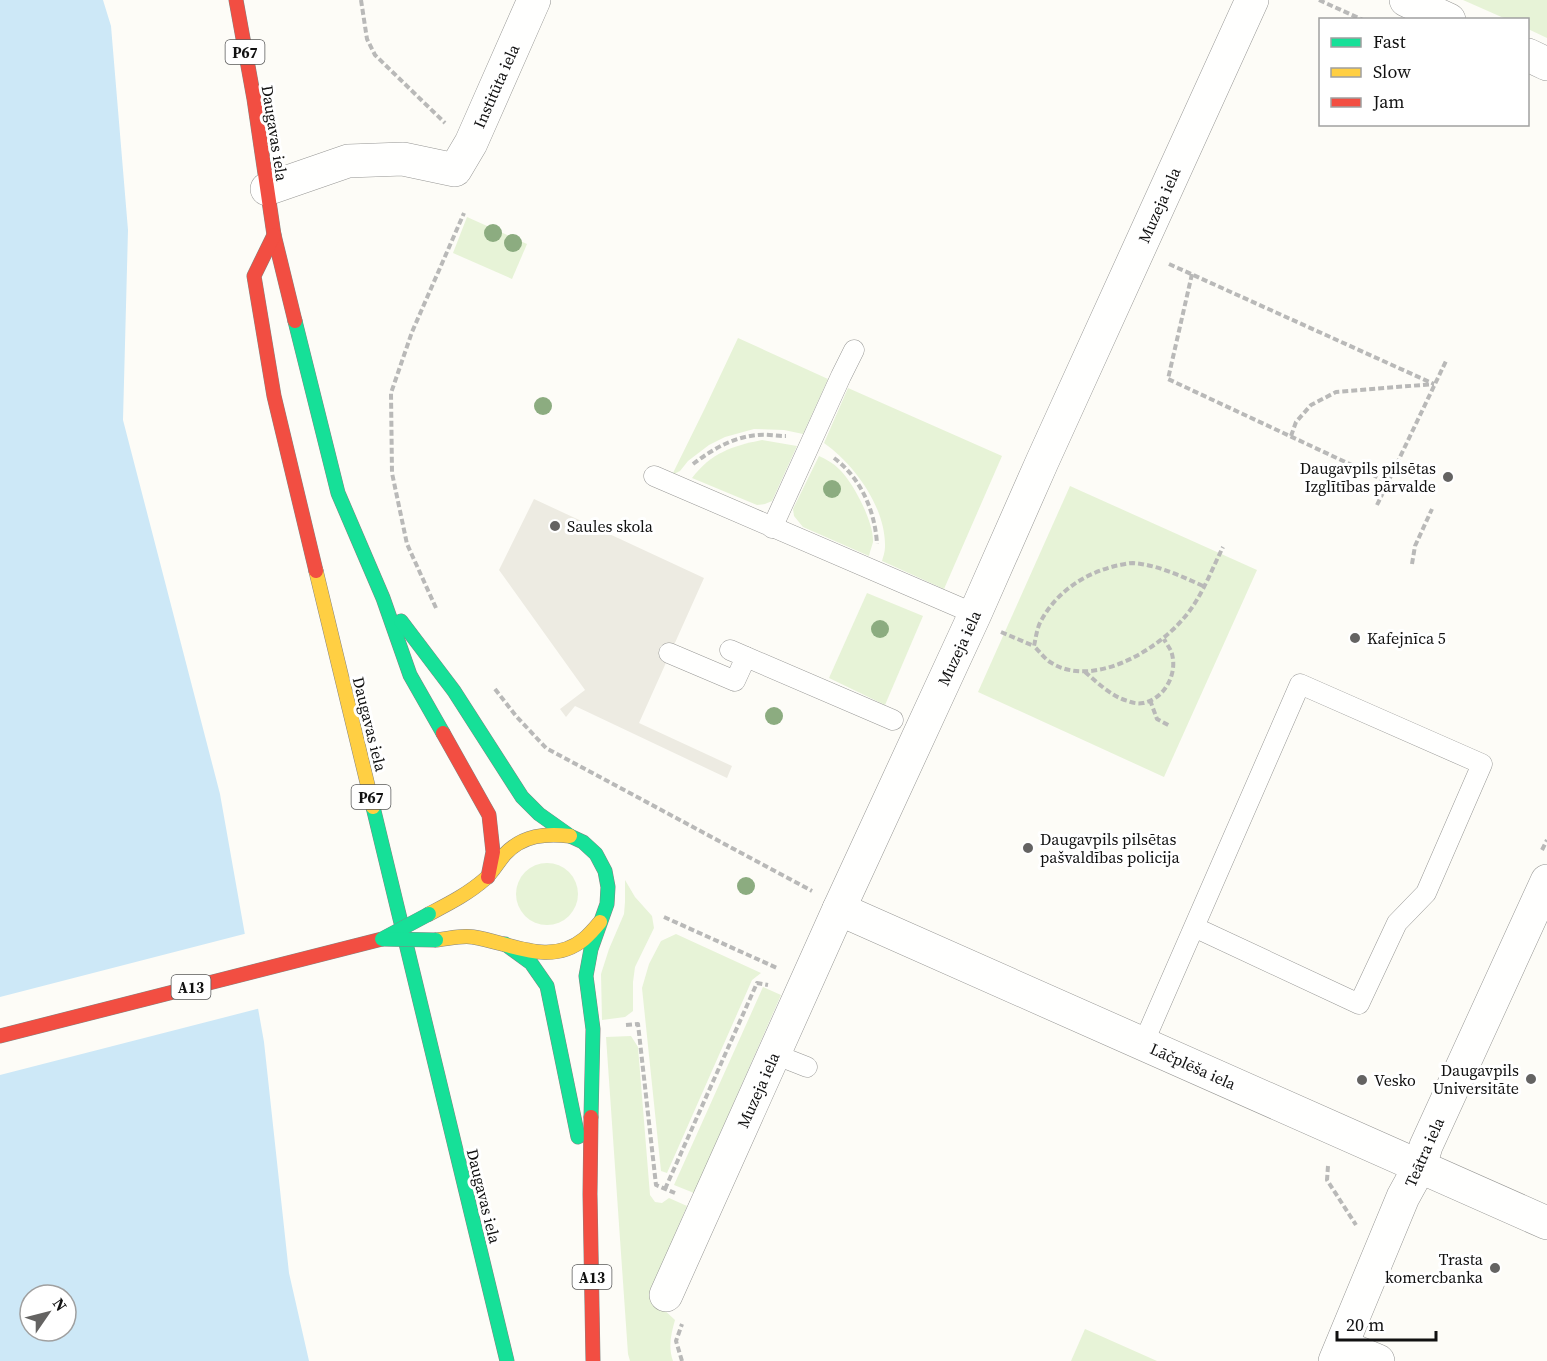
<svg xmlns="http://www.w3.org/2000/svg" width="1547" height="1361" viewBox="0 0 1547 1361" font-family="'Source Serif 4',serif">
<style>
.green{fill:#e7f3d7}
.plaza{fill:#edebe2}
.water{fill:#cde8f7;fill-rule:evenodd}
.pier{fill:#fdfcf7}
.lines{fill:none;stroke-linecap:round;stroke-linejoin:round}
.lane-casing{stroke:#979795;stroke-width:21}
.street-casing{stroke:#979795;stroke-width:34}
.fast-casing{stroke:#858482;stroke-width:15}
.slow-casing{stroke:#858482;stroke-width:15}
.jam-casing{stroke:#858482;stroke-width:15}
.path{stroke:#b9b9b8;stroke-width:4;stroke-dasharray:6 3;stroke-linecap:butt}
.lane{stroke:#fffffe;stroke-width:20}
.street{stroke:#fffffe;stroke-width:33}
.fast{stroke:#16e098;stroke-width:14}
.slow{stroke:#ffcf43;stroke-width:14}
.jam{stroke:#f24e42;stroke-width:14}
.fast-bridge-casing{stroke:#858482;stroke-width:15;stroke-linecap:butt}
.fast-bridge{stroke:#16e098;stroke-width:14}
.tree{fill:#8cac80}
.poi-dot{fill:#646362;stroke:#fff;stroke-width:2}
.labels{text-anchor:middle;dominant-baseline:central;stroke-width:6;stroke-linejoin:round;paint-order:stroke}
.shield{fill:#fff;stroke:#585858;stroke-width:1.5}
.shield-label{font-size:15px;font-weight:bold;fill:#111}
.street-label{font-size:16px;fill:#111;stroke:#fff}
.poi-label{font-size:16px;fill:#111;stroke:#fff;text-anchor:start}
</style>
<rect width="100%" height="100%" fill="#fdfcf7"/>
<g class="green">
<path d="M 1463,0 L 1547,0 L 1547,38 L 1528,29 L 1528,20 L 1506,19 Z"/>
<path d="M 467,217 L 527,244 L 512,279 L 453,253 Z"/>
<path d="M 738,338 L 828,379 L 803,434 L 784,430 L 754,429 L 725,437 L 709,445 L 688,461 L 680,471 L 672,475 L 704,410 Z"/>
<path d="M 848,388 L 1002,456 L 944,589 L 882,561 C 883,557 885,552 885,547 C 886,508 855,465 824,443 Z"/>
<path d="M 762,440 L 797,446 L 772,501 L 765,504 L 757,505 L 692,478 C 711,453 732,446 762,440 Z"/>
<path d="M 819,456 C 826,459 833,463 839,469 C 853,482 874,522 873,542 C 872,546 870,551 869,556 L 803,527 L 794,516 L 793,509 Z"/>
<path d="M 1070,486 L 1257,570 L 1164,777 L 978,692 Z"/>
<path d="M 867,593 L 923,616 L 885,705 L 829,678 Z"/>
<circle cx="547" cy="894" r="31"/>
<path d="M 625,880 L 635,897 L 652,916 L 654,928 L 635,967 L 633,982 L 633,1011 L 625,1017 L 602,1020 L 601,974 L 609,949 L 624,914 L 625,902 Z"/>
<path d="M 676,934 L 761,973 L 752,980 L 667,1173 L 661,1171 L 642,988 L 649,964 L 661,941 Z"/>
<path d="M 763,987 L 781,995 L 694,1193 L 674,1185 Z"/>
<path d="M 631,1036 L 638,1047 L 650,1195 L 655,1202 L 662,1203 L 669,1198 L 687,1206 L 655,1281 L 661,1307 L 675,1320 C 671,1334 668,1347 673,1361 L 630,1361 L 628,1354 L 606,1037 Z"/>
<path d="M 1085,1329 L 1157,1361 L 1071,1361 Z"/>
</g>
<path class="plaza" d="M 534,499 L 704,578 L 639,723 L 732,766 L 727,778 L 575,706 L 566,717 L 560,709 L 585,690 L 499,570 Z"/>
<path class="water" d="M 0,0 L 103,0 L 111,26 L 128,230 L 123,420 L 220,794 L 264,1042 L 289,1273 L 309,1361 L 0,1361 ZM 30,1295 L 66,1295 L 66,1331 L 30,1331 Z"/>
<path class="pier" d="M 248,933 L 261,1008 L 0,1075 L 0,997 Z"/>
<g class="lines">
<defs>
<g id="lane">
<path d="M 654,476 L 975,614"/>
<path d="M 772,528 L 841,376 L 854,350"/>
<path d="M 730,650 L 893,720"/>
<path d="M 669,653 L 735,681 L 746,657"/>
<path d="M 1143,1044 L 1300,684 L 1482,764 L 1426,893 L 1397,923 L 1359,1004 L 1194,927"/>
<path d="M 774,1054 L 807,1067"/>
</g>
<g id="street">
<path d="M 1406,0 L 1449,20"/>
<path d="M 1528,55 L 1547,64"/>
<path d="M 267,189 L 348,161 L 403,159 L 455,170 L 471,143 L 534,0"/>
<path d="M 839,909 L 1547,1223"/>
<path d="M 666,1295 L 839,909 L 975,614 L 1042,462 L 1252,0"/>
<path d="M 1342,1346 L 1378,1361"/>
<path d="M 1335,1361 L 1403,1197 L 1420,1166 L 1426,1146 L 1547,881"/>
</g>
<g id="fast">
<path d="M 295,321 L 338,493 L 383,598 L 410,675 L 443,733"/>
<path d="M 401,621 L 454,691 L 522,797 L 539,814 L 570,836 L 583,842 L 596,854 L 605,871 L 608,887 L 607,904 L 591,949 L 586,976 L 593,1029 L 591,1117"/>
<path d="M 373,807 L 507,1361"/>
<path d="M 505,944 L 531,963 L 547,986 L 578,1137"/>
</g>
<g id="slow">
<path d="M 316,571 L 373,807"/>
<path d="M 429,914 C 448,904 468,894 485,879 C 493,872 498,862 505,854 C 523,835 546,833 570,836"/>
<path d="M 436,940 C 448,939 461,935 473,937 C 511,943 550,967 584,939 C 590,934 595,928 600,922"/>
</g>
<g id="jam">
<path d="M 236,0 L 254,99 L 274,235 L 295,321"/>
<path d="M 274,235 L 254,276 L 274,396 L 316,571"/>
<path d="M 443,733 L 489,815 L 493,852 L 488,877"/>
<path d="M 0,1036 L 382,939"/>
<path d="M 591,1117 L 590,1194 L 593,1361"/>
</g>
</defs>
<use href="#lane" class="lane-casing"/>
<use href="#street" class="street-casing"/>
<use href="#fast" class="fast-casing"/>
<use href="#slow" class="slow-casing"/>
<use href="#jam" class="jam-casing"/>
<g class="path">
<path d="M 361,0 L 367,39 L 375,55 L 445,123"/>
<path d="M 1319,0 L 1363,20"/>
<path d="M 1169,264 L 1434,384"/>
<path d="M 1192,274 L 1168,379 L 1388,482"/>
<path d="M 1291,436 L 1296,422 L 1311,405 L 1336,392 L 1434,384"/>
<path d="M 834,458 C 861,478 875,511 877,544"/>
<path d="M 693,464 C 713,449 733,437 758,435 C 767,434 777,436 786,436"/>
<path d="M 1377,505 L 1446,361"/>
<path d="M 1412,564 L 1415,546 L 1432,509"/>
<path d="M 1203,586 C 1181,576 1158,565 1133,563 C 1127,563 1121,565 1115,566 C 1084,574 1058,591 1042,619 C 1037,627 1036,637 1034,646 C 1039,651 1044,658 1050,662 C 1091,689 1155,652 1183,619 C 1201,599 1211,571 1223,547"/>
<path d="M 436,608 L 407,544 L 392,473 L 391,393 L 412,332 L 464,213"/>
<path d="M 1001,632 L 1034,646"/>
<path d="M 1085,672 C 1098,683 1112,697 1128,701 C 1133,703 1138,704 1143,703 C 1165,699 1179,672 1171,651 C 1169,647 1166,643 1164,639"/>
<path d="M 495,689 L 516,716 L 546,748 L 812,891"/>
<path d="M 1150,700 L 1157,719 L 1170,726"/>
<path d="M 1542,850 L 1547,840"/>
<path d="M 664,917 L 777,968"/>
<path d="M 626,1025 L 638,1024 L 656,1185 L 675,1193"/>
<path d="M 1328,1166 L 1327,1180 L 1356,1225"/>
<path d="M 665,1189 L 757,983 L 768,985"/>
<path d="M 682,1361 L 676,1341 L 682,1324"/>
</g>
<use href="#lane" class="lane"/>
<use href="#street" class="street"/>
<use href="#fast" class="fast"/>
<use href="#slow" class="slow"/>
<use href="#jam" class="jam"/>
<defs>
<g id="fast-bridge">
<path d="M 384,938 L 429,914"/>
<path d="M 382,939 L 436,940"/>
</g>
</defs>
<use href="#fast-bridge" class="fast-bridge-casing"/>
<use href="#fast-bridge" class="fast-bridge"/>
</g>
<g class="tree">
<circle cx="493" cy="233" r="9"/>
<circle cx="513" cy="243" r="9"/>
<circle cx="543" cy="406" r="9"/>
<circle cx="832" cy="489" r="9"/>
<circle cx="880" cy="629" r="9"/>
<circle cx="774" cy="716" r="9"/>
<circle cx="746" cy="886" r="9"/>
</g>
<g class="poi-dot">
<circle cx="1448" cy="477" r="6"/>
<circle cx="555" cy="526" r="6"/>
<circle cx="1355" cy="638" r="6"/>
<circle cx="1028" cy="848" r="6"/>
<circle cx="1531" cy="1079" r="6"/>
<circle cx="1362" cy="1080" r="6"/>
<circle cx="1495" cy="1268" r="6"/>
</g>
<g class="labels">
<g class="shield">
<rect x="225.5" y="40" width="39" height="24" rx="4.5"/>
<rect x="351.5" y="785" width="39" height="24" rx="4.5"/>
<rect x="171.5" y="975" width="39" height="24" rx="4.5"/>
<rect x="572.5" y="1265" width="39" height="24" rx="4.5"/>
</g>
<g class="shield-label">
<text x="245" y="52">P67</text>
<text x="371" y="797">P67</text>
<text x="191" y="987">A13</text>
<text x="592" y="1277">A13</text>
</g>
<g class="street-label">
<text transform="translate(496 86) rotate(-66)">Institūta iela</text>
<text transform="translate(275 133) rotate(81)">Daugavas iela</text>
<text transform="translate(1159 205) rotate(-66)">Muzeja iela</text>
<text transform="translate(959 648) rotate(-65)">Muzeja iela</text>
<text transform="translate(370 724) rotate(76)">Daugavas iela</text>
<text transform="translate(1193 1066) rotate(24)">Lāčplēša iela</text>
<text transform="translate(758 1090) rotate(-66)">Muzeja iela</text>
<text transform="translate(1424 1152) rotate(-66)">Teātra iela</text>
<text transform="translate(484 1196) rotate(76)">Daugavas iela</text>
</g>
<g class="poi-label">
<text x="1436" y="468" text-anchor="end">Daugavpils pilsētas<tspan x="1436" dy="18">Izglītības pārvalde</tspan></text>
<text x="567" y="526">Saules skola</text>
<text x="1367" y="638">Kafejnīca 5</text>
<text x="1040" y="839">Daugavpils pilsētas<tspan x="1040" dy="18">pašvaldības policija</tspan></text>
<text x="1519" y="1070" text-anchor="end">Daugavpils<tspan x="1519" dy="18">Universitāte</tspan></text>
<text x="1374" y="1080">Vesko</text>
<text x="1483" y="1259" text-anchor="end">Trasta<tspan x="1483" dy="18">komercbanka</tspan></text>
</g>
</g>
<rect x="1319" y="18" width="210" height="108" fill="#ffffff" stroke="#a0a0a0" stroke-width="1.5"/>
<rect x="1331" y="38" width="30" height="9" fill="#16e098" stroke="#a0a0a0" stroke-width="1.5"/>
<text x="1373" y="48" font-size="18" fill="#111111">Fast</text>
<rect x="1331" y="68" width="30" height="9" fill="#ffcf43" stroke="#a0a0a0" stroke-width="1.5"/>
<text x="1373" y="78" font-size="18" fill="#111111">Slow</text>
<rect x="1331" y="98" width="30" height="9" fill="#f24e42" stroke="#a0a0a0" stroke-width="1.5"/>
<text x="1373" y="108" font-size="18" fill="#111111">Jam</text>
<g transform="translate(48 1313) rotate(55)"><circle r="28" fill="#ffffff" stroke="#a0a0a0" stroke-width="1.5"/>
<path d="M0-4.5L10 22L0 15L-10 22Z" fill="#646362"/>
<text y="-9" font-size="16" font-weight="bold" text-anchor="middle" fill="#111111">N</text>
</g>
<path d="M1337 1331v9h99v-9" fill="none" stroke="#111111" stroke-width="3"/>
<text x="1346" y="1331" font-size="18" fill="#111111" stroke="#ffffff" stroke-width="4.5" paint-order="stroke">20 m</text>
</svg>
